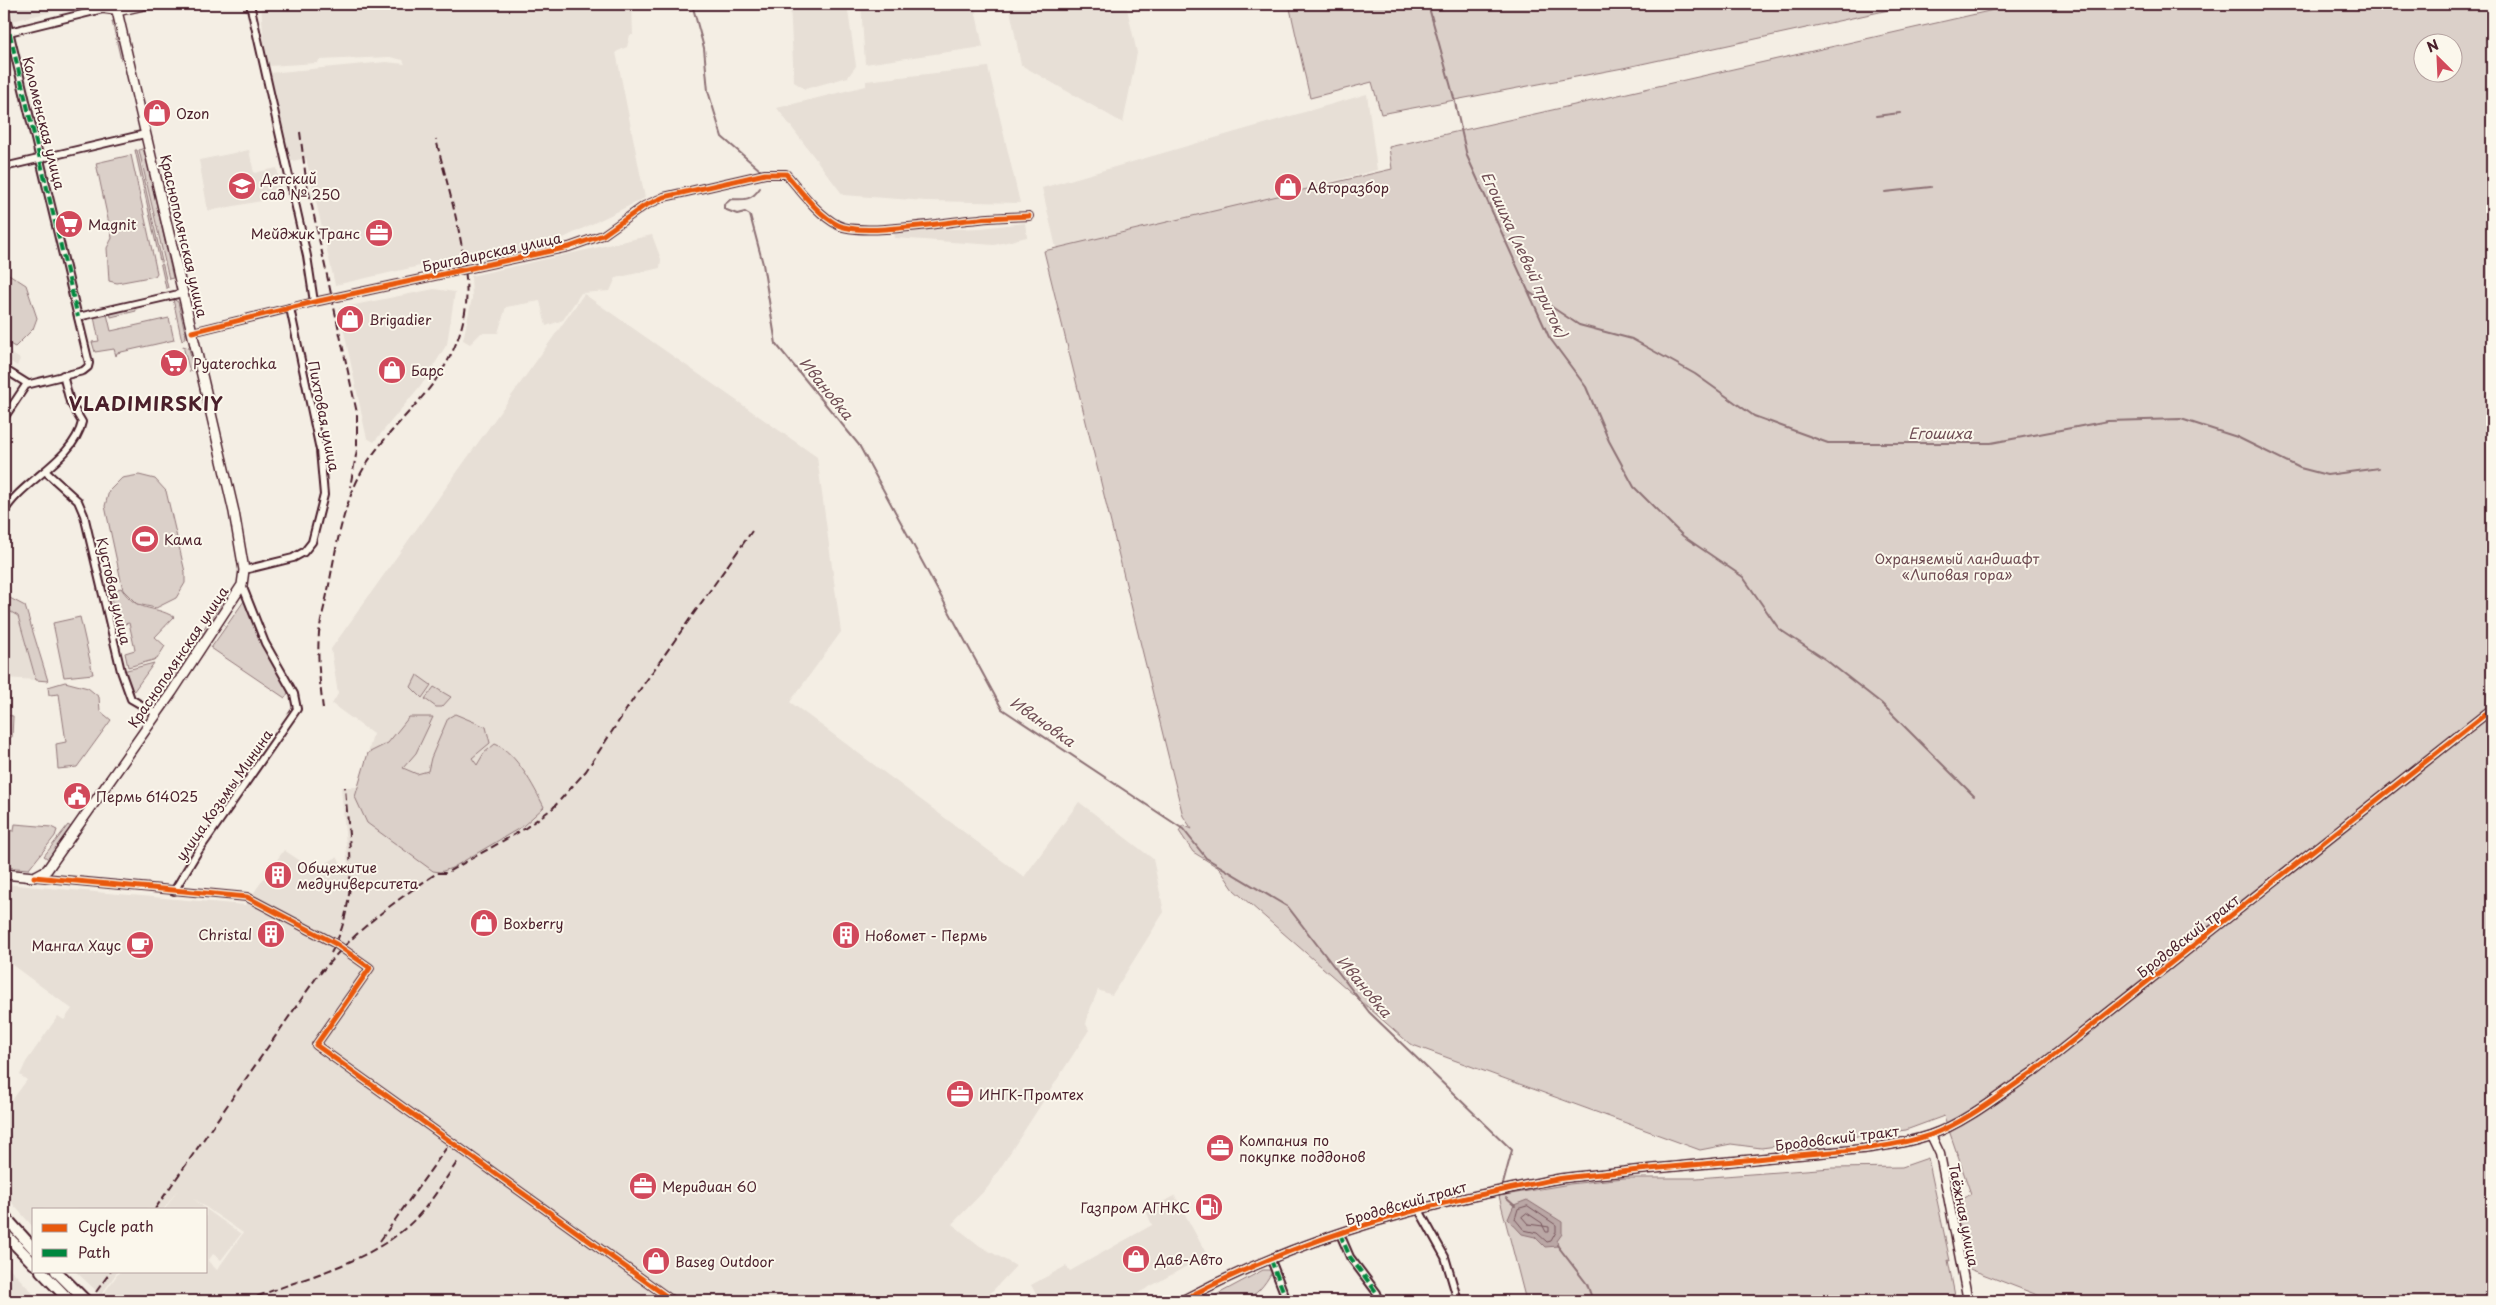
<svg xmlns="http://www.w3.org/2000/svg" width="2496" height="1305" viewBox="0 0 2496 1305" font-family="'Playpen Sans',sans-serif">
<style>
.built{fill:#e7dfd6}
.green{fill:#dbd0c9;stroke:#92787a;fill-rule:evenodd}
.water{fill:#baa7a5;stroke:#8d7174}
.lines{fill:none;stroke-linecap:round;stroke-linejoin:round}
.shore{stroke:#77555c;stroke-width:1}
.stream{stroke:#8d7174;stroke-width:2}
.minor-casing{stroke:#4a1f2b;stroke-width:10}
.tertiary-casing{stroke:#4a1f2b;stroke-width:11}
.secondary-casing{stroke:#4a1f2b;stroke-width:12}
.primary-casing{stroke:#4a1f2b;stroke-width:14}
.minor{stroke:#fbf7ec;stroke-width:6}
.tertiary{stroke:#fbf7ec;stroke-width:8}
.secondary{stroke:#fbf7ec;stroke-width:9}
.primary{stroke:#fbf7ec;stroke-width:10}
.rail{stroke:#4a1f2b;stroke-width:2;stroke-dasharray:8 4;stroke-linecap:butt}
.quiet{stroke:#00873e;stroke-width:4;stroke-dasharray:8 4;stroke-linecap:butt}
.cycleway-casing{stroke:#fbf7ec;stroke-width:8}
.cycleway{stroke:#e8590c;stroke-width:5}
.labels{text-anchor:middle;dominant-baseline:central;stroke-width:4;stroke-linejoin:round;paint-order:stroke}
.poi-label{font-size:14px;fill:#4a1f2b;stroke:#fbf7ec;text-anchor:start}
.street-label{font-size:14px;fill:#4a1f2b;stroke:#fbf7ec}
.park-label{font-size:14px;fill:#6e4b52;stroke:#fbf7ec}
.water-label{font-size:15px;font-style:italic;fill:#714f56;stroke:#fbf7ec}
.district-label{font-size:19px;font-weight:bold;letter-spacing:1px;fill:#4a1f2b;stroke:#fbf7ec}
</style>
<rect width="100%" height="100%" fill="#f4eee4"/>
<filter id="ink" filterUnits="userSpaceOnUse"><feTurbulence type="fractalNoise" baseFrequency=".02" numOctaves="2"/><feDisplacementMap in="SourceGraphic" scale="10" xChannelSelector="R" yChannelSelector="G"/><feConvolveMatrix kernelMatrix="1 2 1 2 8 2 1 2 1" color-interpolation-filters="sRGB"/></filter>
<g filter="url(#ink)">
<g class="built">
<path d="M 7,4 L 85,4 L 12,21 Z"/>
<path d="M 261,4 L 632,4 L 633,35 L 630,35 L 627,47 L 616,52 L 645,198 L 545,247 L 478,262 L 469,255 L 335,285 L 306,158 L 288,162 L 269,73 L 386,62 L 405,64 L 403,60 L 390,57 L 319,60 L 318,63 L 268,66 L 265,62 Z"/>
<path d="M 790,4 L 847,4 L 856,66 L 848,77 L 805,89 L 794,82 Z"/>
<path d="M 861,4 L 974,4 L 983,47 L 865,64 Z"/>
<path d="M 1009,4 L 1126,4 L 1137,53 L 1123,123 L 1021,65 Z"/>
<path d="M 988,67 L 1020,203 L 926,201 L 843,195 L 777,108 L 866,86 L 866,81 Z"/>
<path d="M 1367,94 L 1377,170 L 1057,252 L 1042,188 Z"/>
<path d="M 249,150 L 254,173 L 277,168 L 282,197 L 208,211 L 199,160 Z"/>
<path d="M 1025,223 L 1027,237 L 994,245 L 895,238 L 894,231 L 981,228 Z"/>
<path d="M 652,235 L 661,259 L 660,268 L 616,278 L 610,291 L 581,293 L 563,320 L 546,326 L 540,301 L 506,307 L 498,333 L 481,333 L 470,344 L 463,340 L 472,298 L 471,276 Z"/>
<path d="M 434,289 L 455,292 L 447,344 L 425,380 L 374,442 L 367,438 L 365,430 L 339,308 Z"/>
<path d="M 584,294 L 817,457 L 841,632 L 790,702 L 1024,877 L 1079,802 L 1153,859 L 1164,912 L 1112,995 L 1098,990 L 1089,1012 L 1086,1024 L 1089,1030 L 988,1187 L 952,1224 L 980,1246 L 1016,1266 L 983,1301 L 108,1301 L 102,1296 L 120,1271 L 206,1271 L 206,1209 L 241,1234 L 221,1260 L 213,1254 L 208,1261 L 217,1270 L 243,1233 L 194,1199 L 206,1209 L 165,1209 L 178,1189 L 164,1209 L 34,1209 L 34,1228 L 4,1194 L 4,1111 L 27,1080 L 20,1075 L 26,1062 L 58,1016 L 64,1020 L 72,1009 L 4,959 L 4,884 L 245,905 L 284,850 L 314,870 L 337,857 L 345,870 L 348,867 L 341,787 L 359,787 L 373,734 L 332,704 L 338,694 L 331,649 Z"/>
<path d="M 4,349 L 20,359 L 17,366 L 4,357 Z"/>
<path d="M 4,608 L 18,616 L 36,680 L 4,678 Z"/>
<path d="M 1175,1196 L 1207,1255 L 1124,1301 L 1040,1301 L 1031,1285 L 1066,1266 L 1070,1271 L 1152,1225 L 1146,1210 Z"/>
<path d="M 4,1262 L 40,1301 L 4,1301 Z"/>
<path d="M 75,1271 L 118,1271 L 101,1295 Z"/>
</g>
<g class="green">
<path d="M 1289,4 L 1916,4 L 1623,68 L 1381,114 L 1372,82 L 1310,98 Z"/>
<path d="M 2020,4 L 2492,4 L 2492,1301 L 2053,1301 L 1967,1268 L 1955,1204 L 1971,1194 L 1944,1116 L 1906,1130 L 1761,1148 L 1731,1144 L 1700,1150 L 1410,1044 L 1234,890 L 1219,868 L 1193,852 L 1179,831 L 1183,825 L 1192,829 L 1183,816 L 1044,251 L 1392,169 L 1389,147 ZM 2424,42 L 2454,42 L 2454,72 L 2424,72 Z"/>
<path d="M 112,21 L 116,21 L 124,56 L 121,60 Z"/>
<path d="M 144,148 L 173,278 L 169,279 L 139,150 Z"/>
<path d="M 135,150 L 137,150 L 168,288 L 166,288 Z"/>
<path d="M 131,155 L 157,273 L 155,276 L 117,283 L 109,281 L 107,248 L 112,238 L 96,163 Z"/>
<path d="M 4,271 L 26,285 L 37,318 L 33,329 L 15,347 L 4,341 Z"/>
<path d="M 173,299 L 178,302 L 186,336 L 182,341 Z"/>
<path d="M 135,306 L 136,311 L 111,317 L 110,312 Z"/>
<path d="M 107,314 L 111,331 L 169,318 L 174,340 L 117,353 L 116,356 L 114,349 L 95,352 L 92,342 L 99,341 L 94,317 Z"/>
<path d="M 183,346 L 189,348 L 193,368 L 190,372 Z"/>
<path d="M 139,475 L 155,479 L 166,491 L 185,572 L 185,583 L 176,598 L 156,608 L 137,604 L 123,590 L 105,506 L 109,491 L 122,478 Z"/>
<path d="M 121,588 C 138,614 152,604 174,617 L 155,637 L 165,646 L 157,659 L 128,667 L 125,653 L 135,650 L 129,623 L 119,625 L 109,592 Z"/>
<path d="M 228,594 L 229,597 L 192,654 L 186,654 Z"/>
<path d="M 4,595 L 25,606 L 48,681 L 36,680 L 18,616 L 4,608 Z"/>
<path d="M 244,601 L 259,636 L 287,688 L 288,693 L 285,698 L 211,648 Z"/>
<path d="M 80,617 L 93,674 L 64,677 L 53,623 Z"/>
<path d="M 184,657 L 187,661 L 157,705 L 153,708 L 149,706 Z"/>
<path d="M 154,663 L 131,695 L 123,671 Z"/>
<path d="M 417,675 L 431,685 L 422,698 L 411,687 Z"/>
<path d="M 65,682 L 88,688 L 99,697 L 100,711 L 111,720 L 77,767 L 58,769 L 56,744 L 66,742 L 59,694 L 49,695 L 48,687 Z"/>
<path d="M 434,687 L 451,697 L 442,707 L 436,707 L 425,699 Z"/>
<path d="M 455,714 L 486,727 L 490,743 L 472,758 L 477,765 L 484,753 L 495,744 C 516,752 534,787 544,807 L 523,826 L 452,868 L 440,872 L 433,871 L 367,823 L 355,797 L 368,753 L 388,743 L 409,717 L 433,717 L 416,753 L 403,768 L 417,774 L 428,771 L 431,758 L 448,718 Z"/>
<path d="M 4,715 L 13,716 L 12,737 L 4,737 Z"/>
<path d="M 15,824 L 51,827 L 57,830 L 55,836 L 29,869 L 4,867 L 4,830 L 14,831 Z"/>
<path d="M 68,825 L 72,828 L 50,860 L 44,856 Z"/>
<path d="M 1928,1158 L 1950,1261 L 1948,1260 L 1956,1301 L 1526,1301 L 1499,1196 L 1570,1184 L 1624,1178 L 1697,1178 L 1832,1168 L 1902,1167 Z"/>
<path d="M 1263,1270 L 1273,1270 C 1254,1305 1242,1301 1205,1301 Z"/>
</g>
<path class="water" d="M 1527,1200 L 1562,1222 L 1562,1234 L 1557,1241 L 1558,1246 L 1545,1247 L 1535,1237 L 1522,1234 L 1508,1219 L 1514,1205 Z"/>
<g class="lines">
<g class="shore">
<path d="M 1528,1206 L 1556,1225 L 1556,1232 L 1551,1241 L 1547,1242 L 1537,1233 L 1524,1230 L 1515,1219 L 1518,1209 Z"/>
<path d="M 1527,1213 L 1542,1223 L 1543,1226 L 1549,1227 L 1549,1232 L 1546,1232 L 1543,1226 L 1528,1224 L 1522,1217 Z"/>
</g>
<g class="stream">
<path d="M 692,4 L 704,48 L 708,91 L 722,137 L 760,170"/>
<path d="M 1428,4 L 1454,98 L 1467,156 L 1549,337 L 1586,387 L 1609,441 L 1634,487 L 1683,536 L 1743,577 L 1779,629 L 1826,660 L 1881,703 L 1974,796"/>
<path d="M 1876,116 L 1900,113"/>
<path d="M 760,188 C 752,200 745,200 731,199 L 724,205 L 724,209 L 737,214 L 745,212 L 750,215 L 763,264 L 776,344 L 859,445 L 1002,709 L 1183,829 L 1206,858 L 1288,907 L 1369,1012 L 1512,1150 L 1503,1184"/>
<path d="M 1885,192 L 1931,187"/>
<path d="M 1529,292 L 1579,325 L 1632,339 L 1695,374 L 1754,416 L 1828,443 L 1991,443 L 2108,421 L 2181,419 L 2237,437 L 2300,468 L 2327,475 L 2379,468"/>
<path d="M 1506,1198 L 1515,1206"/>
<path d="M 1557,1245 L 1587,1284 L 1593,1301"/>
</g>
<defs>
<g id="minor">
<path d="M 250,4 L 307,256 L 314,302"/>
<path d="M 4,10 L 89,363 L 88,367 L 83,371 L 26,385 L 4,418"/>
<path d="M 9,32 L 103,9 L 117,11"/>
<path d="M 4,167 L 145,134"/>
<path d="M 78,317 L 183,293"/>
<path d="M 192,332 L 314,302 L 569,247 L 603,235 L 644,206 L 664,197 L 765,174 L 786,174 C 801,191 817,214 838,225 C 861,237 950,221 979,219 C 995,217 1012,217 1029,216"/>
<path d="M 4,369 L 28,384"/>
<path d="M 46,472 L 78,501 L 84,515 L 121,671 L 131,699 L 157,714"/>
<path d="M 4,512 C 21,481 74,460 82,422 L 70,402 L 63,375"/>
<path d="M 244,570 L 293,558 L 304,552 L 312,542 L 324,495 L 320,450 L 290,308"/>
<path d="M 35,877 L 247,897 L 336,944 L 370,968 L 316,1045 L 673,1301"/>
<path d="M 174,891 L 197,853 L 297,709 L 294,694 L 265,643 L 242,585"/>
<path d="M 1419,1210 L 1445,1257 L 1458,1301"/>
<path d="M 1340,1234 L 1350,1257 L 1377,1293 L 1380,1301"/>
<path d="M 1271,1260 L 1287,1301"/>
</g>
<g id="tertiary">
<path d="M 1931,1135 L 1940,1154 L 1968,1301"/>
<path d="M 1181,1301 C 1280,1248 1393,1212 1503,1190 C 1523,1186 1544,1181 1564,1178 C 1641,1169 1719,1163 1797,1155 C 1841,1151 1888,1149 1930,1135 C 1965,1123 2002,1093 2033,1072 L 2492,709"/>
</g>
<path id="secondary" d="M 4,874 L 34,877 L 47,870 L 172,692 L 242,585 L 244,570 L 234,512 L 117,11 L 148,4"/>
<g id="primary">
<path d="M 4,1216 L 34,1249"/>
<path d="M 4,1233 L 34,1264"/>
<path d="M 41,1271 L 70,1301"/>
<path d="M 56,1271 L 86,1301"/>
</g>
</defs>
<use href="#minor" class="minor-casing"/>
<use href="#tertiary" class="tertiary-casing"/>
<use href="#secondary" class="secondary-casing"/>
<use href="#primary" class="primary-casing"/>
<use href="#minor" class="minor"/>
<use href="#tertiary" class="tertiary"/>
<use href="#secondary" class="secondary"/>
<use href="#primary" class="primary"/>
<g class="rail">
<path d="M 300,132 L 306,179 L 357,413 L 357,450 L 350,487"/>
<path d="M 323,709 C 320,684 317,659 319,633 C 321,617 326,601 329,585 C 337,542 345,493 371,457 C 407,407 450,382 464,317 C 475,271 447,186 436,139"/>
<path d="M 331,953 C 360,899 349,845 345,787"/>
<path d="M 320,974 C 354,931 392,903 437,873 L 446,873 L 524,829 L 553,808 L 586,771 L 634,698 L 752,531"/>
<path d="M 155,1209 L 323,968"/>
<path d="M 380,1241 L 447,1147"/>
<path d="M 96,1292 L 111,1271"/>
<path d="M 246,1301 C 300,1278 365,1265 409,1225 C 429,1207 443,1182 458,1161"/>
</g>
<g class="quiet">
<path d="M 4,10 L 78,317"/>
<path d="M 1340,1234 L 1350,1257 L 1377,1293 L 1380,1301"/>
<path d="M 1271,1260 L 1287,1301"/>
</g>
<defs>
<g id="cycleway">
<path d="M 192,332 L 314,302 L 569,247 L 603,235 L 644,206 L 664,197 L 765,174 L 786,174 C 801,191 817,214 838,225 C 861,237 950,221 979,219 C 995,217 1012,217 1029,216"/>
<path d="M 34,877 L 247,897 L 336,944 L 370,968 L 316,1045 L 673,1301"/>
<path d="M 1181,1301 C 1280,1248 1393,1212 1503,1190 C 1523,1186 1544,1181 1564,1178 C 1641,1169 1719,1163 1797,1155 C 1841,1151 1888,1149 1930,1135 C 1965,1123 2002,1093 2033,1072 L 2492,709"/>
</g>
</defs>
<use href="#cycleway" class="cycleway-casing"/>
<use href="#cycleway" class="cycleway"/>
</g>
</g>
<defs>
<symbol id="shop-disc" viewBox="-11 -11 22 22"><circle r="9.5" fill="#d1495b" stroke="#fbf7ec"/><path d="M-5-2.5h2.3a2.7 3.5 0 0 1 5.4 0H5L5.5 6h-11ZM-1.5-2.5h3a1.5 2.3 0 0 0-3 0Z" fill="#fff"/></symbol>
<symbol id="school-disc" viewBox="-11 -11 22 22"><circle r="9.5" fill="#d1495b" stroke="#fbf7ec"/><path d="M0-5L7-2L0 1L-7-2ZM-4 1L0 2.5L4 1V4Q0 6-4 4Z" fill="#fff"/></symbol>
<symbol id="supermarket-disc" viewBox="-11 -11 22 22"><circle r="9.5" fill="#d1495b" stroke="#fbf7ec"/><path d="M-6-5.5h2.5l.6 2H6L4.5 2H-2.5L-4.4-4H-6ZM-1.5 3.2a1.3 1.3 0 1 0 .1 0ZM3 3.2a1.3 1.3 0 1 0 .1 0Z" fill="#fff"/></symbol>
<symbol id="office-disc" viewBox="-11 -11 22 22"><circle r="9.5" fill="#d1495b" stroke="#fbf7ec"/><path d="M-6-3h4V-5.5h4V-3h4V5H-6ZM-1-4.5V-3h2v-1.5ZM-6 0V1H6V0Z" fill="#fff"/></symbol>
<symbol id="stadium-disc" viewBox="-11 -11 22 22"><circle r="9.5" fill="#d1495b" stroke="#fbf7ec"/><path d="M0-5a6.5 5 0 1 0 0 10a6.5 5 0 1 0 0-10ZM-3.5-1.8h7v3.6h-7Z" fill="#fff"/></symbol>
<symbol id="civic-disc" viewBox="-11 -11 22 22"><circle r="9.5" fill="#d1495b" stroke="#fbf7ec"/><path d="M-.6-6.5H3V-4.5H.6V-3L4-1V1h2V6H-6V1h2V-1L-.6-3ZM-1.2 2.5V6h2.4V2.5Z" fill="#fff"/></symbol>
<symbol id="building-disc" viewBox="-11 -11 22 22"><circle r="9.5" fill="#d1495b" stroke="#fbf7ec"/><path d="M-4-6H4V6H1V3H-1V6H-4ZM-2.5-4.3h1.7v1.8h-1.7ZM.8-4.3h1.7v1.8H.8ZM-2.5-1h1.7V.8h-1.7ZM.8-1h1.7V.8H.8Z" fill="#fff"/></symbol>
<symbol id="cafe-disc" viewBox="-11 -11 22 22"><circle r="9.5" fill="#d1495b" stroke="#fbf7ec"/><path d="M-5.5-4.5H6V0H3Q3 3.5 0 3.5H-2.5Q-5.5 3.5-5.5 0ZM3-3.2v2h1.7v-2ZM-6 4.5H4V6H-6Z" fill="#fff"/></symbol>
<symbol id="fuel-disc" viewBox="-11 -11 22 22"><circle r="9.5" fill="#d1495b" stroke="#fbf7ec"/><path d="M-5.5-6h7V0h2V4h1.3V-2.5L3-4.5l.8-.8L6-3V5H2.5V1h-1V6h-7ZM-4.2-4.7v3.2H.2V-4.7Z" fill="#fff"/></symbol>
</defs>
<g fill-rule="evenodd">
<use href="#shop-disc" x="141" y="97" width="32" height="32"/>
<use href="#school-disc" x="226" y="170" width="32" height="32"/>
<use href="#shop-disc" x="1272" y="171" width="32" height="32"/>
<use href="#supermarket-disc" x="53" y="208" width="32" height="32"/>
<use href="#office-disc" x="363" y="217" width="32" height="32"/>
<use href="#shop-disc" x="334" y="303" width="32" height="32"/>
<use href="#supermarket-disc" x="158" y="347" width="32" height="32"/>
<use href="#shop-disc" x="376" y="354" width="32" height="32"/>
<use href="#stadium-disc" x="129" y="523" width="32" height="32"/>
<use href="#civic-disc" x="61" y="780" width="32" height="32"/>
<use href="#building-disc" x="262" y="859" width="32" height="32"/>
<use href="#shop-disc" x="468" y="907" width="32" height="32"/>
<use href="#building-disc" x="255" y="918" width="32" height="32"/>
<use href="#building-disc" x="830" y="919" width="32" height="32"/>
<use href="#cafe-disc" x="124" y="929" width="32" height="32"/>
<use href="#office-disc" x="944" y="1078" width="32" height="32"/>
<use href="#office-disc" x="1204" y="1132" width="32" height="32"/>
<use href="#office-disc" x="627" y="1170" width="32" height="32"/>
<use href="#fuel-disc" x="1193" y="1191" width="32" height="32"/>
<use href="#shop-disc" x="1120" y="1243" width="32" height="32"/>
<use href="#shop-disc" x="640" y="1245" width="32" height="32"/>
</g>
<g class="labels">
<g class="poi-label">
<text x="176" y="113">Ozon</text>
<text x="261" y="178">Детский<tspan x="261" dy="16">сад № 250</tspan></text>
<text x="1307" y="187">Авторазбор</text>
<text x="88" y="224">Magnit</text>
<text x="360" y="233" text-anchor="end">Мейджик Транс</text>
<text x="369" y="319">Brigadier</text>
<text x="193" y="363">Pyaterochka</text>
<text x="411" y="370">Барс</text>
<text x="164" y="539">Кама</text>
<text x="96" y="796">Пермь 614025</text>
<text x="297" y="867">Общежитие<tspan x="297" dy="16">медуниверситета</tspan></text>
<text x="503" y="923">Boxberry</text>
<text x="252" y="934" text-anchor="end">Christal</text>
<text x="865" y="935">Новомет - Пермь</text>
<text x="121" y="945" text-anchor="end">Мангал Хаус</text>
<text x="979" y="1094">ИНГК-Промтех</text>
<text x="1239" y="1140">Компания по<tspan x="1239" dy="16">покупке поддонов</tspan></text>
<text x="662" y="1186">Меридиан 60</text>
<text x="1190" y="1207" text-anchor="end">Газпром АГНКС</text>
<text x="1155" y="1259">Дав-Авто</text>
<text x="675" y="1261">Baseg Outdoor</text>
</g>
<g class="street-label">
<text transform="translate(44 123) rotate(76)">Коломенская улица</text>
<text transform="translate(184 236) rotate(77)">Краснополянская улица</text>
<text transform="translate(492 252) rotate(-12)">Бригадирская улица</text>
<text transform="translate(324 416) rotate(79)">Пихтовая улица</text>
<text transform="translate(114 591) rotate(77)">Кустовая улица</text>
<text transform="translate(178 657) rotate(-56)">Краснополянская улица</text>
<text transform="translate(224 795) rotate(-55)">улица Козьмы Минина</text>
<text transform="translate(2188 936) rotate(-38)">Бродовский тракт</text>
<text transform="translate(1837 1138) rotate(-7)">Бродовский тракт</text>
<text transform="translate(1406 1203) rotate(-16)">Бродовский тракт</text>
<text transform="translate(1964 1215) rotate(79)">Таёжная улица</text>
</g>
<g class="park-label">
<text x="1957" y="558">Охраняемый ландшафт<tspan x="1957" dy="16">«Липовая гора»</tspan></text>
</g>
<g class="water-label">
<text transform="translate(1525 254) rotate(65)">Егошиха (левый приток)</text>
<text transform="translate(827 388) rotate(51)">Ивановка</text>
<text x="1940" y="432">Егошиха</text>
<text transform="translate(1043 721) rotate(35)">Ивановка</text>
<text transform="translate(1365 986) rotate(50)">Ивановка</text>
</g>
<g class="district-label">
<text x="146" y="403">VLADIMIRSKIY</text>
</g>
</g>
<rect width="2496" height="1305" fill="none" stroke="#fbf7ec" stroke-width="20"/>
<rect x="10" y="10" width="2476" height="1285" fill="none" stroke="#4a1f2b" stroke-width="2" filter="url(#ink)"/>
<rect x="32" y="1208" width="175" height="65" fill="#fbf7ec" stroke="#b4a19f"/>
<rect x="42" y="1224" width="25" height="8" fill="#e8590c" stroke="#b4a19f"/>
<text x="78" y="1232" font-size="15" fill="#4a1f2b">Cycle path</text>
<rect x="42" y="1249" width="25" height="8" fill="#00873e" stroke="#b4a19f"/>
<text x="78" y="1258" font-size="15" fill="#4a1f2b">Path</text>
<g transform="translate(2438 58) rotate(336)"><circle r="24" fill="#fbf7ec" stroke="#b4a19f"/>
<path d="M0-4L9 19L0 12L-9 19Z" fill="#d1495b"/>
<text y="-8" font-size="14" font-weight="bold" text-anchor="middle" fill="#4a1f2b">N</text>
</g>
</svg>
